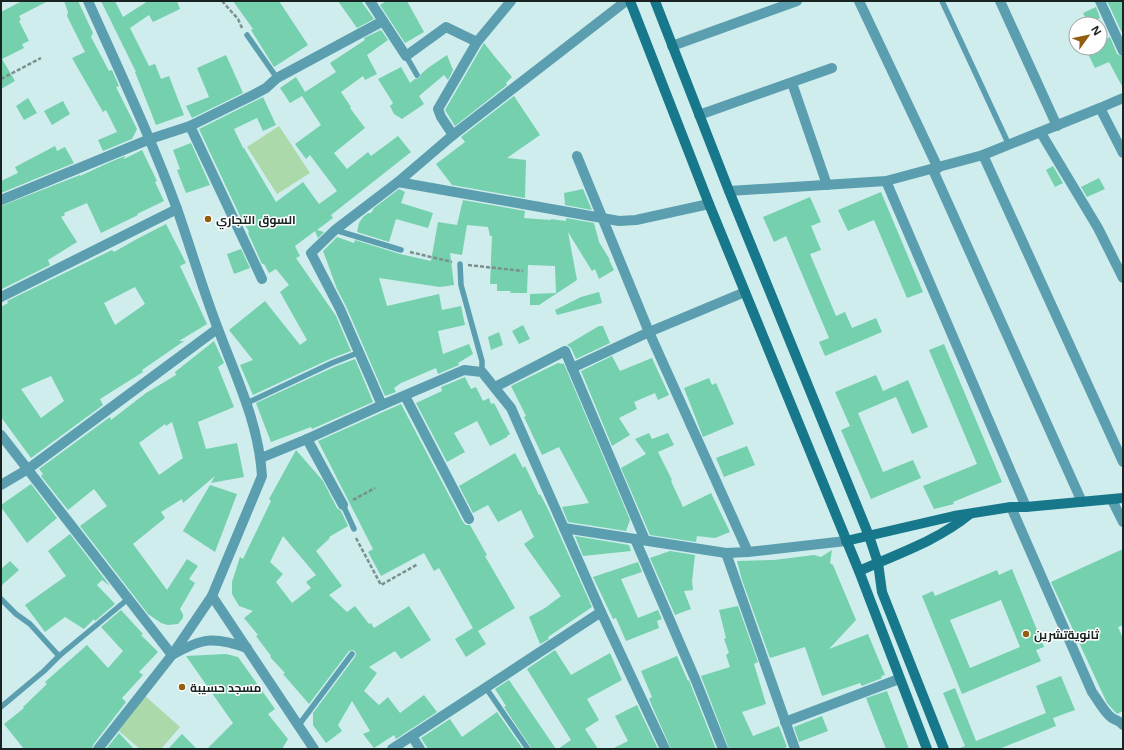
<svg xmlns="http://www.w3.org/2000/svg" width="1124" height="750" viewBox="0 0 1124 750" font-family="'Noto Sans',Cairo,sans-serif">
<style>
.green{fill:#abd9a9}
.building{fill:#75d0ae;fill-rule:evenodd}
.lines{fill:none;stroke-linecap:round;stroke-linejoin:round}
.path{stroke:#7a8f8e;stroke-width:2.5;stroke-dasharray:4 2;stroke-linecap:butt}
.lane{stroke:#5b9eaf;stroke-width:5.5}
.street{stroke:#5b9eaf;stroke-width:10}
.secondary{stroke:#17778b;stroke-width:10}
.poi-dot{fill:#925f11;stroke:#fff;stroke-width:1.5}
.labels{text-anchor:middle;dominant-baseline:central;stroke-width:3;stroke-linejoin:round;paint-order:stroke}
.poi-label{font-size:12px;font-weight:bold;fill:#182322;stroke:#fff;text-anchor:start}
</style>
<rect width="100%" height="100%" fill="#cfedec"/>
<g class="green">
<path d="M 279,126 L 310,173 L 277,194 L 247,147 Z"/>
<path d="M 145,696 L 180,727 L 161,749 L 140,749 L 119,731 Z"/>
</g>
<g class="building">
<path d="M 22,1 L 48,1 L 19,16 L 21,20 L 19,21 L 29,41 L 22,44 L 24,48 L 2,59 L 15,81 L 1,89 L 1,12 Z"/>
<path d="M 64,1 L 78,1 L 93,33 L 91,37 L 109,71 L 112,70 L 115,77 L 119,86 L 116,87 L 137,129 L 132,139 L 103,151 L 98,140 L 117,132 L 106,110 L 103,112 L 72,58 L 85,52 L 67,16 L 68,12 Z"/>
<path d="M 101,1 L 115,1 L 123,17 L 148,1 L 177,1 L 180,9 L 153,22 L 149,15 L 130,28 L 149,66 L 155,64 L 161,79 L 169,76 L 184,115 L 156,125 L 135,72 L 136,72 Z"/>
<path d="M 233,1 L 279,1 L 308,45 L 274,67 L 251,30 L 253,29 Z"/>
<path d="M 338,1 L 361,1 L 374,19 L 357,28 Z"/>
<path d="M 386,1 L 407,1 L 424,32 L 405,43 L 380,5 Z"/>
<path d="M 1107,1 L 1123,1 L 1123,35 Z"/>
<path d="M 1096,7 L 1100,18 L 1089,24 L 1083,13 Z"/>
<path d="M 381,30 L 388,40 L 367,55 L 377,74 L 365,80 L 363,76 L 341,92 L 351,107 L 350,108 L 365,128 L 334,153 L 347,169 L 368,152 L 371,156 L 398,136 L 411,152 L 331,215 L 333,218 L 317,230 L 324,232 L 318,238 L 315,231 L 295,246 L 300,256 L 296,258 L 336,316 L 351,351 L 330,359 L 253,395 L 240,365 L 253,360 L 229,330 L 265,301 L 300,345 L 307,340 L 280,292 L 289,285 L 276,269 L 269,273 L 264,264 L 262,264 L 248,233 L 249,232 L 240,216 L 199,129 L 263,97 L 276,125 L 263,131 L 257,118 L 234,129 L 243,148 L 244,148 L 276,202 L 303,182 L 319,204 L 337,191 L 310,155 L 306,159 L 295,144 L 321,125 L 302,96 L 290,103 L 280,88 L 296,77 L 305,92 L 336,72 L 330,63 L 365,40 L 364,38 Z"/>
<path d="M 1110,37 L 1117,54 L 1123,57 L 1123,88 L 1109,62 L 1095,68 L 1085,48 L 1100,48 L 1100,42 Z"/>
<path d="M 484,43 L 495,57 L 512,77 L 506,83 L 507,85 L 455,126 L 445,110 Z"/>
<path d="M 226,55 L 243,93 L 192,118 L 186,106 L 209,97 L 197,68 Z"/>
<path d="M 447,55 L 453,70 L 448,80 L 444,75 L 419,96 L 424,104 L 402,119 L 394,114 L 390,106 L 393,103 L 378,79 L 401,67 L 410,83 L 415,79 L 419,78 L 421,74 L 428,68 Z"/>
<path d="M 514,96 L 540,135 L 507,158 L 526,160 L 525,198 L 452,185 L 436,164 L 465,142 L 461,137 Z"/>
<path d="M 28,98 L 37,113 L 24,120 L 16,106 Z"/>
<path d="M 63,101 L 70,114 L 52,125 L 44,111 Z"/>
<path d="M 191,143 L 210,185 L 186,193 L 177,170 L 180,169 L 173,150 Z"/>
<path d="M 55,146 L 57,151 L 65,147 L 74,163 L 1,193 L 1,181 L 18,173 L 15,167 Z"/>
<path d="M 142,150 L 157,181 L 155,182 L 164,201 L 137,214 L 138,215 L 101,233 L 87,203 L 64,213 L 65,215 L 61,217 L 77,242 L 48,260 L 50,265 L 2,289 L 1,206 L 80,175 L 80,176 L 108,163 L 125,156 L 124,159 Z"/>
<path d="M 1053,166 L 1063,183 L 1055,187 L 1046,170 Z"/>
<path d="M 1099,178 L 1105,189 L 1087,197 L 1081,187 Z"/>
<path d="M 399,189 L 405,192 L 401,203 L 433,213 L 428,228 L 396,219 L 389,242 L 357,232 L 359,223 L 363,217 L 368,213 L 371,213 L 374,208 Z"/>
<path d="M 583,189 L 592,210 L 565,205 L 564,193 Z"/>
<path d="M 881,192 L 923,292 L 907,298 L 874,220 L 848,231 L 838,210 Z"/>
<path d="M 810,197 L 821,222 L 811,226 L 821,250 L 810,254 L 836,316 L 845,312 L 852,328 L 876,318 L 882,332 L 825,356 L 819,342 L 829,338 L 786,236 L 774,242 L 763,217 Z"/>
<path d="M 463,200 L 525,211 L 524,218 L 551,220 L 551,219 L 566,221 L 566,218 L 594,223 L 599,242 L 610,260 L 609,260 L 614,270 L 599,279 L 595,269 L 592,271 L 568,232 L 577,280 L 539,305 L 530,305 L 530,294 L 556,293 L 555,266 L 528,265 L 527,293 L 510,293 L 511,291 L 497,291 L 497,284 L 490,284 L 492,236 L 490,236 L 488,227 L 467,225 L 462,255 L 450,253 L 454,285 L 440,287 L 379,278 L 387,306 L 439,294 L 442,310 L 461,306 L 465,325 L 438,331 L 443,354 L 469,344 L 473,354 L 458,363 L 459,365 L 438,374 L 436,368 L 401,383 L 394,388 L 396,392 L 385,396 L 346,306 L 337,289 L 323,251 L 337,237 L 354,243 L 355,240 L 400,254 L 431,261 L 438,222 L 457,225 Z"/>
<path d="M 166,224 L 186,263 L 180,266 L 207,324 L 179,341 L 184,341 L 142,370 L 143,372 L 100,399 L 103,405 L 31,458 L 1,417 L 1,307 L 8,303 L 7,301 L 112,250 L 114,252 L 135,240 ZM 135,287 L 145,304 L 115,325 L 104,303 ZM 51,376 L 64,401 L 41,418 L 21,389 Z"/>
<path d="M 241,249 L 250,268 L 234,274 L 227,254 Z"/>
<path d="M 599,292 L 602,303 L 557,315 L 555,310 L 581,297 Z"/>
<path d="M 523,325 L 530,339 L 519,344 L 512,331 Z"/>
<path d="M 599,326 L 603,326 L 610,343 L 576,359 L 571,348 L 567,345 Z"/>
<path d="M 499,332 L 503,345 L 491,350 L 488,337 Z"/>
<path d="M 214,341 L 224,363 L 218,367 L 234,407 L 198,422 L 206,449 L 237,443 L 244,477 L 211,483 L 215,476 L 183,503 L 182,499 L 161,512 L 165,518 L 133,544 L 167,590 L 187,559 L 198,566 L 189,579 L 195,583 L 180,609 L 183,614 L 183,618 L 178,624 L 168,625 L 161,623 L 148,614 L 80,526 L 107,506 L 94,489 L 68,510 L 41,476 L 43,474 L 39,469 L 110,417 L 111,420 L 146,393 L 176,375 L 175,372 ZM 172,422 L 183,458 L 159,475 L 139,443 L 165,424 L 166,426 Z"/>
<path d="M 944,344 L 1002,482 L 953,502 L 954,504 L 934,509 L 923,486 L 977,464 L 929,350 Z"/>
<path d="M 612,356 L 620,371 L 652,358 L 669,395 L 658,400 L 655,393 L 634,402 L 637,409 L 619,418 L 630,435 L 612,446 L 581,371 Z"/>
<path d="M 355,359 L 373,402 L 312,429 L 311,427 L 271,442 L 256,403 L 334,367 Z"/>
<path d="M 558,363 L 564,364 L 630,520 L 626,531 L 568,522 L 562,507 L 589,503 L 559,447 L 542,455 L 524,417 L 526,416 L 511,386 Z"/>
<path d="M 876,375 L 883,391 L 908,380 L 928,427 L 912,434 L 896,397 L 858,413 L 883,472 L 913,460 L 921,478 L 871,499 L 841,430 L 850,426 L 835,392 Z"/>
<path d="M 465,377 L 471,389 L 476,387 L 483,401 L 489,398 L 491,404 L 494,403 L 510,434 L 507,436 L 507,437 L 490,446 L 477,421 L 454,433 L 465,452 L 447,462 L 416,403 L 442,391 L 441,387 Z"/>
<path d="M 709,378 L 712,385 L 716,383 L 734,424 L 703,437 L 684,388 Z"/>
<path d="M 401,404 L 463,522 L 466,525 L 470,525 L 487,555 L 485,556 L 515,608 L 478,631 L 486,644 L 466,657 L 455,639 L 473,628 L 439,568 L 434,571 L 424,553 L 381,576 L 368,552 L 373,549 L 318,441 Z"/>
<path d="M 649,433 L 652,439 L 668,433 L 674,445 L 658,452 L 672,480 L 671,481 L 683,507 L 711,493 L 730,532 L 715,538 L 697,536 L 696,542 L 650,535 L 621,468 L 646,454 L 635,439 Z"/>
<path d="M 747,446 L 755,465 L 724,477 L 716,458 Z"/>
<path d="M 296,450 L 323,481 L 337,508 L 341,511 L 348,526 L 329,537 L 330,538 L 316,551 L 342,586 L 329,595 L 347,612 L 355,606 L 369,624 L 371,623 L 374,628 L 409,606 L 431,640 L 401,659 L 395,651 L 369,667 L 377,673 L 364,691 L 379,705 L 388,697 L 400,713 L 424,695 L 437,712 L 396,739 L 394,735 L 374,748 L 363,734 L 370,731 L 352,701 L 338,725 L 342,731 L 326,743 L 313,725 L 313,713 L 355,657 L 356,654 L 355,651 L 352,650 L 349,651 L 309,704 L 283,674 L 285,673 L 270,657 L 271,656 L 256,636 L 258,635 L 244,618 L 253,611 L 239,606 L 232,594 L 232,582 L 240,557 L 243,559 L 271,501 L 269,499 ZM 283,536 L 316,575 L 306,582 L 311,588 L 292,603 L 276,582 L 283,574 L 270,562 Z"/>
<path d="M 515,453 L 523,468 L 525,466 L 539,495 L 540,494 L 548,509 L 592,607 L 548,637 L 549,639 L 540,644 L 529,617 L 545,608 L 561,596 L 524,544 L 534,537 L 521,510 L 498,522 L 488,505 L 473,513 L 459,486 Z"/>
<path d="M 31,484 L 57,518 L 27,543 L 1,507 L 1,505 Z"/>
<path d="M 210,485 L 237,494 L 215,552 L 183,531 Z"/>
<path d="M 70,534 L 110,586 L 102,580 L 97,585 L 115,604 L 95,621 L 94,619 L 84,629 L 65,617 L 45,632 L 25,605 L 66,576 L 48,551 Z"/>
<path d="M 575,536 L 629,545 L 631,551 L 583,556 Z"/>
<path d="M 1123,549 L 1123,625 L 1118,627 L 1123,638 L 1123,711 L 1117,714 L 1107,703 L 1051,582 Z"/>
<path d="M 832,550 L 830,563 L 833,565 L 856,620 L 829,649 L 868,634 L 885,675 L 881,676 L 882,678 L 862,686 L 860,683 L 822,696 L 805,647 L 770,658 L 742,580 L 737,561 L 774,560 L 814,555 L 821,557 Z"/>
<path d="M 670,551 L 695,555 L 692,581 L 693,590 L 684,591 L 691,609 L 675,615 L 650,558 Z"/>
<path d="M 10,561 L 19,570 L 1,586 L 1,569 Z"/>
<path d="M 638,562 L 642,572 L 621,579 L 638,618 L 658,610 L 662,619 L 657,621 L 659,628 L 626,641 L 616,618 L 613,619 L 593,577 Z"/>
<path d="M 1012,569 L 1044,647 L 1036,650 L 1041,661 L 962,694 L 922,596 L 933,591 L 935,596 L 997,570 L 999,575 ZM 1001,600 L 1020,647 L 970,668 L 950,620 Z"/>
<path d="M 738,606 L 758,662 L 754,664 L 766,704 L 742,712 L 753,736 L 779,726 L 787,747 L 782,749 L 729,749 L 701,676 L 730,667 L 726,655 L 729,653 L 724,639 L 726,638 L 719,610 Z"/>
<path d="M 121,610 L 143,634 L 141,635 L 158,652 L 139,672 L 143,675 L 122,698 L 126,702 L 93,745 L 92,749 L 24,749 L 4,724 L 24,708 L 23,707 L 47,684 L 45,682 L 87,645 L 108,668 L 123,651 L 101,627 Z"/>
<path d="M 555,650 L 571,675 L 610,653 L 622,680 L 587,699 L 599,720 L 585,729 L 598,749 L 558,749 L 571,740 L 527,669 Z"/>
<path d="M 226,654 L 238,657 L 275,709 L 268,714 L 288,739 L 282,749 L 207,749 L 233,723 L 186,656 Z"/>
<path d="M 677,656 L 688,681 L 689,680 L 690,683 L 716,749 L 671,749 L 649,699 L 652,697 L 641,671 Z"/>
<path d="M 1061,676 L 1075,710 L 1053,718 L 1056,726 L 999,749 L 958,749 L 965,746 L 943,693 L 955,688 L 976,741 L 1046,713 L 1036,686 Z"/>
<path d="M 509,680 L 556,749 L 532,749 L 504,707 L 506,706 L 495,689 Z"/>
<path d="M 887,691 L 909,749 L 886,749 L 866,698 Z"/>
<path d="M 637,705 L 658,749 L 612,749 L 628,741 L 615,716 Z"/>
<path d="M 497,712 L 523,749 L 428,749 L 421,738 L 450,719 L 462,737 Z"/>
<path d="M 822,716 L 828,731 L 799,742 L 794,727 Z"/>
<path d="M 119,733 L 134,749 L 106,749 Z"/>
<path d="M 182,734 L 197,749 L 168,749 Z"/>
</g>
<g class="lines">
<g class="path">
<path d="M 222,1 L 238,19 L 242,28"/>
<path d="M 1,79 L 41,58"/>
<path d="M 410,252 L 452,262"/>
<path d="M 468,265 L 523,271"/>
<path d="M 353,500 L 375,488"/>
<path d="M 356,538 L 381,585 L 418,564"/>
</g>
<g class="lane">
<path d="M 942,1 L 1009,145"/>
<path d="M 247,35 L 277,78"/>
<path d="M 406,56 L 417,75"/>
<path d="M 335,230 L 401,250"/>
<path d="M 460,264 L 461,285 L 482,361 L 482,372"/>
<path d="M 247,403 L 332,363 L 360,352"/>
<path d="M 343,505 L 354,529"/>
<path d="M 1,599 L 16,614 L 30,624 L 59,656 L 128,599"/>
<path d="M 486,688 L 528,749"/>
<path d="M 1,707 L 44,671 L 59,656"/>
<path d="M 298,726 L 352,654"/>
</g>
<g class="street">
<path d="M 88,1 C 119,70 151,138 177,209 C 191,249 203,290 218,329 C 236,377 259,424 262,476 L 212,596 L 172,655 L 98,749"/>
<path d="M 370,1 L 406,56 L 446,27 L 477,42"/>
<path d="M 859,1 L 938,168"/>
<path d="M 1000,1 L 1057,126"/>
<path d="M 1100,1 L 1123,51"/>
<path d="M 672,46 L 797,1"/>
<path d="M 792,83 L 827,185"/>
<path d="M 1100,108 L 1123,153"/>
<path d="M 699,115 L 832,68"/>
<path d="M 190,126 L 262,279"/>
<path d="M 1041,133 L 1098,228 L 1123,278"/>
<path d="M 453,135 L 441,117 L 438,109 L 477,42 L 511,1"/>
<path d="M 983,155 L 1123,462"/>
<path d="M 577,156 L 649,332 L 748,552"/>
<path d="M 933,170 L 1082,502"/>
<path d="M 886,181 L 1026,507"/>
<path d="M 398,182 L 619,221 L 636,220 L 709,204"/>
<path d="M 729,191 L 886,181 L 983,155 L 1100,108 L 1123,98"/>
<path d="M 1,200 L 150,139 L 190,126 L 253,95 L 266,88 L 277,78 L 383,21"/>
<path d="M 1,297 L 177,209"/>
<path d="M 572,368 L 649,332 L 745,292"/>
<path d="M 495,387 L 565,351 L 645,540"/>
<path d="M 405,396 L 469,519"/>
<path d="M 382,405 L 340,309 L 311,253 L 335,230 L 398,182 L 453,135 L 626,1"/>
<path d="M 1,435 L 172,655 C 202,638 214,636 247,648"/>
<path d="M 307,439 L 343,505"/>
<path d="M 261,458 L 307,439 L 382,405 L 464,370 L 482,372 L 511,408 L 601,612 L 665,749"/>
<path d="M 1,485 L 28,469 L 217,329"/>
<path d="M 1112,500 L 1123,522"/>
<path d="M 1011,507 L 1092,692 C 1098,700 1104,712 1112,718 C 1117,721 1120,721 1123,725"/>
<path d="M 564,528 L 726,553 L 748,552 L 846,541"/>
<path d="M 635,539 L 696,681 L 723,749"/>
<path d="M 726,553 L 795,749"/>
<path d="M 212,596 L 314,749"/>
<path d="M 785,722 L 899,679"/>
<path d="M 412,736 L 420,749"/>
<path d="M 392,749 L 601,612"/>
</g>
<g class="secondary">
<path d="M 630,1 L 709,204 L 859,571 L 927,749"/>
<path d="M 655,1 L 729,191 L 869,536 L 878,563 L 882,592 L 944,749"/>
<path d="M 846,541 L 954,516 L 1011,507 L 1026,507 L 1123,498"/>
<path d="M 859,571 C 897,554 937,541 970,514"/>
</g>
</g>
<g class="poi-dot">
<circle cx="208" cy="219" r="4"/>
<circle cx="1026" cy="634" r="4"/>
<circle cx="182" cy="687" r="4"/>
</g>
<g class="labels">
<g class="poi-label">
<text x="216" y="219">السوق التجاري</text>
<text x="1034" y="634">ثانويةتشرين</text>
<text x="190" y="687">مسجد حسيبة</text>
</g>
</g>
<rect width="1124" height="750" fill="none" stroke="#182322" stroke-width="4"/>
<g transform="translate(1088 36) rotate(57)"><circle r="19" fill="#ffffff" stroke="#a3a7a7"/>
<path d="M0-3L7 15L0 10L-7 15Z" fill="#925f11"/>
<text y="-6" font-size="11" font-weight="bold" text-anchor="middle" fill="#182322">N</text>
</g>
</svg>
